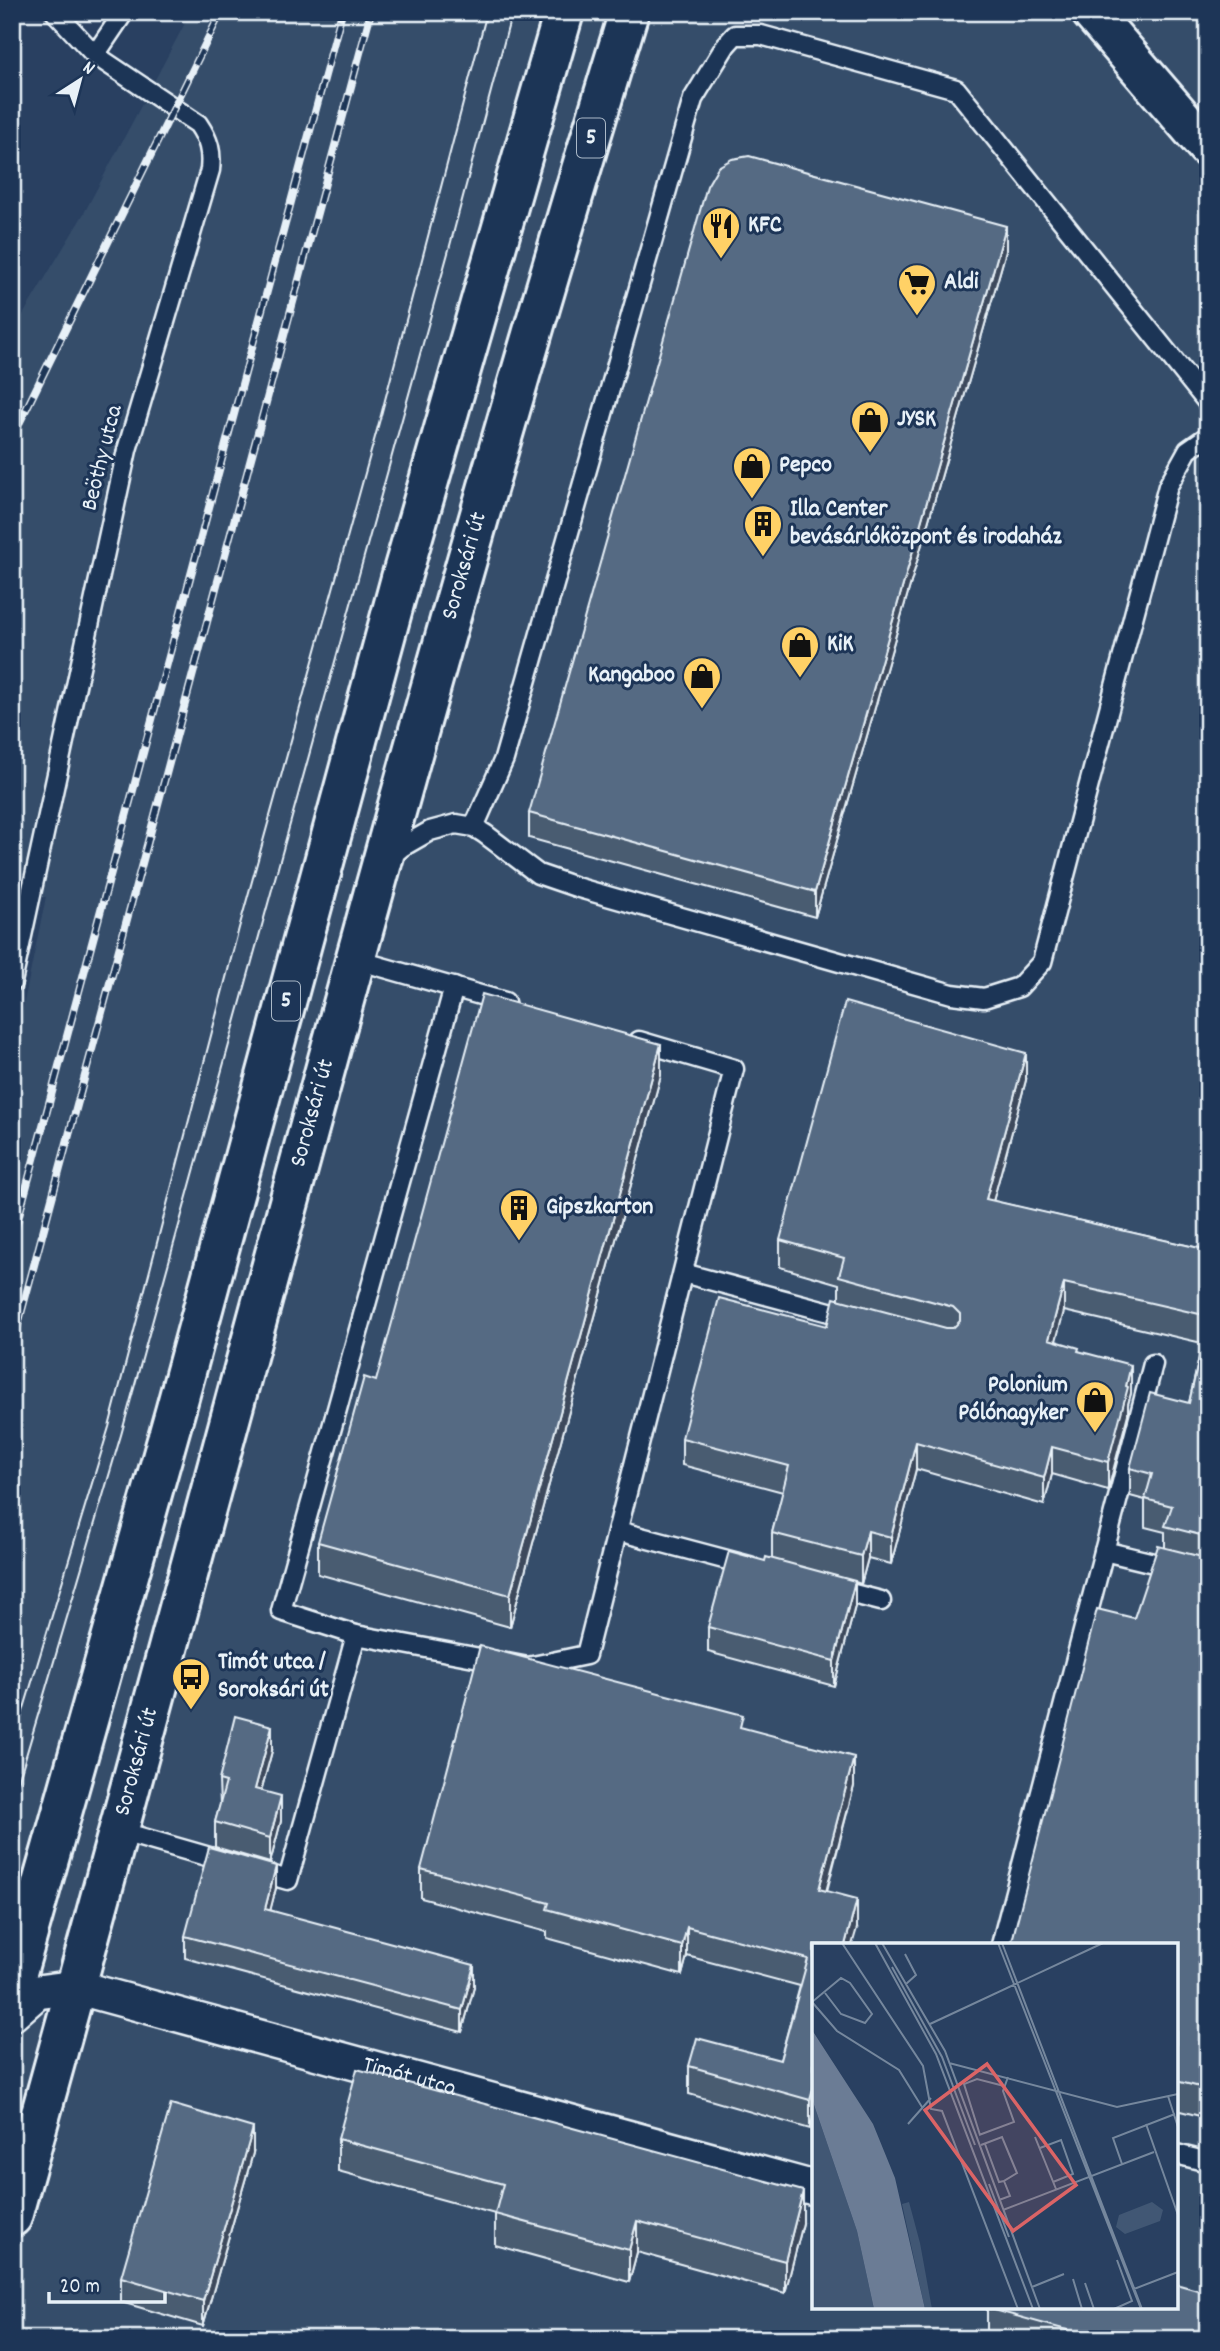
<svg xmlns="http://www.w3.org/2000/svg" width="1220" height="2351" viewBox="0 0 1220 2351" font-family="Dekko,sans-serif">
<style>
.built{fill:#364d6b;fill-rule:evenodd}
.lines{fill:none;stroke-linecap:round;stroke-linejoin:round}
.service-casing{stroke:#e8f1f8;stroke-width:23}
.minor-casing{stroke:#e8f1f8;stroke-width:38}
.tertiary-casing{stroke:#e8f1f8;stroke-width:44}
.primary-casing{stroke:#e8f1f8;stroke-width:44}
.service{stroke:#1d3557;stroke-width:18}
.minor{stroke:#1d3557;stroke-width:33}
.tertiary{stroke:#1d3557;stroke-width:38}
.primary{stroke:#1d3557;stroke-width:38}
.tram{stroke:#e8f1f8;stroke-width:2}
.rail-casing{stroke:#e8f1f8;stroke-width:8}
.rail{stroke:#1d3557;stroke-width:5;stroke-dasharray:16;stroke-linecap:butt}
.wall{fill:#495b71;stroke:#e8f1f8;stroke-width:2}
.shaded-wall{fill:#3c4a5c;stroke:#e8f1f8;stroke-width:2}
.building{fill:#556a83;stroke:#e8f1f8;stroke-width:2}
.labels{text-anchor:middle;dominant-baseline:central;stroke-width:6;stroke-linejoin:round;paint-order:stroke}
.shield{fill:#1d3557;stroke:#abb9c8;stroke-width:2}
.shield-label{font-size:23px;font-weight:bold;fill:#e8f1f8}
.poi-label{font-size:24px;font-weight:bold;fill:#e8f1f8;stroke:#1d3557;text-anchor:start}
.street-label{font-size:24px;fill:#e8f1f8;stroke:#1d3557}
.inset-road{fill:none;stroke:#75879d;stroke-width:2}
.view{fill:#db6466;fill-opacity:0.15;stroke:#db6466;stroke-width:3.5}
.inset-edge{fill:none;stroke:#e8f1f8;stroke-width:3.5}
</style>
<rect width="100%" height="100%" fill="#294061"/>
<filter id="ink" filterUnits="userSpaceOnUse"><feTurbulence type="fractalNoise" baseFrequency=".0143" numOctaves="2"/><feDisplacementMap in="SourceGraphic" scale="14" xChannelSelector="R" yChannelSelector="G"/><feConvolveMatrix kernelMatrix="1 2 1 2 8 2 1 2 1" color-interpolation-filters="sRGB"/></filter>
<g filter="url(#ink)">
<path class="built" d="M 191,12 L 1208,12 L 1208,2339 L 12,2339 L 12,1060 L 46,897 L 12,895 L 12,333 L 83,215 ZM 814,1945 L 1176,1945 L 1176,2307 L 814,2307 Z"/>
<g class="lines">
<defs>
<g id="service">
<path d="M 55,12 L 95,55"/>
<path d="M 474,827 L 504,759 L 693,99 L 726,45 L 735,35 L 761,35 L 956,89 L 1208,403"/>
<path d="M 389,858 L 402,847 L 430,831 L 456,824 L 474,827 L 485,834 L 538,874 L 579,888 L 952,994 L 984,998 L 1019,987 L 1042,962 L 1168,486 L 1188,450 L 1208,436"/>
<path d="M 357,960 L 505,1002"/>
<path d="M 12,982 L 127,450 L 210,170 C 212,152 209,140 198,124 L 95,55 L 124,12"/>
<path d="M 683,1273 L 852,1318"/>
<path d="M 618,1531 L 750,1566"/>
<path d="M 1104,1551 L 1208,1576"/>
<path d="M 834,1589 L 881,1601"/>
<path d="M 356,1635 L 281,1611 L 454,987"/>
<path d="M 119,1831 L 227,1862"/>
<path d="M 253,1870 L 288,1880 L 356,1635 L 528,1667 L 586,1655 L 734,1069 L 639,1041"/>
<path d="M 1001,1945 L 1153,1364"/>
<path d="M 1176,2154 L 1208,2162"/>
</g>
<g id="minor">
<path id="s1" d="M 12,2014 L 37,1992 L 76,1987 L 814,2188"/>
</g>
<path id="tertiary" d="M 1091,12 L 1208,148"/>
<g id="primary">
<path d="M 12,1990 L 175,1412 L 401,578 L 564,12"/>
<path id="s2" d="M 12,2217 C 218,1482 404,741 629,12"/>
</g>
</defs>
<use href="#service" class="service-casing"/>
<use href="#minor" class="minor-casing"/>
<use href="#tertiary" class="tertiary-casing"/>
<use href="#primary" class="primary-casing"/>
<use href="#service" class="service"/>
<use href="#minor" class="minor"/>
<use href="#tertiary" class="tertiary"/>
<use href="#primary" class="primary"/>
<g class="tram">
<path d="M 12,1748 L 109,1427 L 239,928 L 380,419 L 487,12"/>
<path d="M 12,1803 L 121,1435 L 448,253 L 512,12"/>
</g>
<defs>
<g id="rail">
<path d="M 12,438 L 221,12"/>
<path d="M 12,1241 L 342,12"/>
<path d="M 12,1347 L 371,12"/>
</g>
</defs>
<use href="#rail" class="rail-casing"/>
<use href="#rail" class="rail"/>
</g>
<g class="wall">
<path d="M 1006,251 L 815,917 L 529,838 L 529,813 Z"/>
<path d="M 661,1075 L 510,1627 L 318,1574 L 318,1542 Z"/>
<path d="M 1026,1080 L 993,1201 L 1208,1250 L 1208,1564 L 1202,1563 L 1202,1564 L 1208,1566 L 1208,2091 L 1207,2090 L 1200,2116 L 1176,2110 L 1176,1945 L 1134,1618 L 1165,1548 L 1165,1532 L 1145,1527 L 1145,1500 L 1130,1496 L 1130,1468 L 1189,1403 L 1202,1343 L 1064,1311 L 1055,1341 L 1079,1351 L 1131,1393 L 1128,1404 L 1128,1414 L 1108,1490 L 1052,1474 L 1044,1505 L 916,1469 L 891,1564 L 868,1558 L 861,1584 L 855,1582 L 855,1606 L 834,1686 L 708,1652 L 708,1627 L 765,1561 L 772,1559 L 772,1533 L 783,1492 L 682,1465 L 682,1438 L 827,1326 L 839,1299 L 839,1284 L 780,1267 L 780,1240 Z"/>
<path d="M 743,1728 L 854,1786 L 827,1891 L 857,1928 L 814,1945 L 810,2129 L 689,2094 L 689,2066 L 780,2060 L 800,1986 L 687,1956 L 682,1975 L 547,1938 L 547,1932 L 421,1898 L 421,1869 Z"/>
<path d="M 272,1751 L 261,1791 L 281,1821 L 270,1863 L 215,1847 L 215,1822 L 220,1805 L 219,1780 Z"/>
<path d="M 276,1888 L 270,1910 L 474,1987 L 462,2032 L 185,1958 L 185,1936 Z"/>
<path d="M 338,2139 L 803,2223 L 785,2293 L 637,2252 L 629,2282 L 495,2245 L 495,2214 L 338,2171 Z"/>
<path d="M 253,2153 L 203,2326 L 121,2302 L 121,2277 Z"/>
<path d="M 987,2307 L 1208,2339 L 987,2339 Z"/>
</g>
<g class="shaded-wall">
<path d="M 1006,226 L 1006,251 L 815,917 L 815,892 Z"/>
<path d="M 661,1044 L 661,1075 L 510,1627 L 510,1595 Z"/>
<path d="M 1026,1053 L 1026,1080 L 986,1227 L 986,1199 Z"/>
<path d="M 1064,1283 L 1064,1311 L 1049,1367 L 1049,1339 Z"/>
<path d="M 1131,1365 L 1131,1393 L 1128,1404 L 1128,1414 L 1108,1490 L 1108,1462 Z"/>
<path d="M 916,1442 L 916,1469 L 891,1564 L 891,1537 Z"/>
<path d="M 1052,1447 L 1052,1474 L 1044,1505 L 1044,1478 Z"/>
<path d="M 868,1531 L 868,1558 L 861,1584 L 861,1556 Z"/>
<path d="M 855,1581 L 855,1606 L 834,1686 L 834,1661 Z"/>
<path d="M 272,1726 L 272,1751 L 255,1814 L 255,1789 Z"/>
<path d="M 854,1757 L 854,1786 L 819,1918 L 819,1889 Z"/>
<path d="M 281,1796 L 281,1821 L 270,1863 L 270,1838 Z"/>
<path d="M 276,1866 L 276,1888 L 265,1931 L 265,1909 Z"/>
<path d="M 857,1899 L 857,1928 L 852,1945 L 845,1945 Z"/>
<path d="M 687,1927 L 687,1956 L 682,1975 L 682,1946 Z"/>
<path d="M 474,1965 L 474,1987 L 462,2032 L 462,2010 Z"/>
<path d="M 1207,2061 L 1207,2090 L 1200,2116 L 1200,2087 Z"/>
<path d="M 814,2086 L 814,2115 L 810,2129 L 810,2100 Z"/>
<path d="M 253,2128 L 253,2153 L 203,2326 L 203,2301 Z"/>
<path d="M 803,2191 L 803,2223 L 785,2293 L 785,2261 Z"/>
<path d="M 637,2221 L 637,2252 L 629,2282 L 629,2250 Z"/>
</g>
<g class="building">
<path d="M 749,156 L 1006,226 L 815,892 L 529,813 L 707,186 L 718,167 L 732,159 Z"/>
<path d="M 482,994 L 661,1044 L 510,1595 L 318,1542 L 364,1377 L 376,1381 Z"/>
<path d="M 845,1002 L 1026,1053 L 986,1199 L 1208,1250 L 1208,1316 L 1064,1283 L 1049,1339 L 1079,1348 L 1078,1351 L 1131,1365 L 1126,1386 L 1128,1387 L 1108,1462 L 1052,1447 L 1044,1478 L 916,1442 L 891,1537 L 868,1531 L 861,1556 L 772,1533 L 789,1466 L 682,1438 L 719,1298 L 827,1326 L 834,1298 L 946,1328 L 953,1328 L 960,1321 L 960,1314 L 953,1307 L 839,1276 L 844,1258 L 780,1240 Z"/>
<path d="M 1208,1319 L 1208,1537 L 1165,1526 L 1172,1506 L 1145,1499 L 1152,1474 L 1130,1468 L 1150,1393 L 1189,1403 Z"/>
<path d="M 1158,1546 L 1202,1557 L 1200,1564 L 1208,1566 L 1208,2061 L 1207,2061 L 1200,2087 L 1176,2081 L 1176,1945 L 1011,1945 L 1097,1609 L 1134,1618 Z"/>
<path d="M 729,1551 L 765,1561 L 766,1557 L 855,1581 L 834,1661 L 708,1627 Z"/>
<path d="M 480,1646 L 743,1715 L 740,1727 L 854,1757 L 819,1889 L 857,1899 L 845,1945 L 814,1945 L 814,2086 L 810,2100 L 689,2066 L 697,2038 L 780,2060 L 808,1959 L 687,1927 L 682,1946 L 547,1909 L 549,1903 L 421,1869 Z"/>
<path d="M 235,1716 L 272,1726 L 255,1789 L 281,1796 L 270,1838 L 215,1822 L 226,1782 L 219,1780 Z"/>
<path d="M 209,1847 L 276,1866 L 265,1909 L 474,1965 L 462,2010 L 185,1936 Z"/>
<path d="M 357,2069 L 803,2191 L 785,2261 L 637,2221 L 629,2250 L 495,2214 L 503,2184 L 338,2139 Z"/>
<path d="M 171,2104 L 253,2128 L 203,2301 L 121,2277 Z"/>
<path d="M 1176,2284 L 1208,2293 L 1208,2339 L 1099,2339 L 987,2308 L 1176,2307 Z"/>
</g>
</g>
<defs>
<symbol id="restaurant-pin" viewBox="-11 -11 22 30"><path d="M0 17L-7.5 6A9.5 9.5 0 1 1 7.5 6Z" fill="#ffd166" stroke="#1d3557"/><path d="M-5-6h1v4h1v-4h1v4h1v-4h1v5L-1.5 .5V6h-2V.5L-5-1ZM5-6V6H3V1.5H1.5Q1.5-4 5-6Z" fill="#111"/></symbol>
<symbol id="supermarket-pin" viewBox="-11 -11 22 30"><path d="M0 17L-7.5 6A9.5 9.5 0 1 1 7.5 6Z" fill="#ffd166" stroke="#1d3557"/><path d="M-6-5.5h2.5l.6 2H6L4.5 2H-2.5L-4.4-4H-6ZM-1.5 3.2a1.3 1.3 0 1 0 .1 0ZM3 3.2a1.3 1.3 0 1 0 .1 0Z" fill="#111"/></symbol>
<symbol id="shop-pin" viewBox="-11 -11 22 30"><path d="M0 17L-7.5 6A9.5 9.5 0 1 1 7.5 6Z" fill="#ffd166" stroke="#1d3557"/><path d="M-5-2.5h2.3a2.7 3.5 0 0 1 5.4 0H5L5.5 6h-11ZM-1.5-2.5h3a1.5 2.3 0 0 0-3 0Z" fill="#111"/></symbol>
<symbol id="building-pin" viewBox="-11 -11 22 30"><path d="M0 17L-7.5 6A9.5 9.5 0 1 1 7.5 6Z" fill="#ffd166" stroke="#1d3557"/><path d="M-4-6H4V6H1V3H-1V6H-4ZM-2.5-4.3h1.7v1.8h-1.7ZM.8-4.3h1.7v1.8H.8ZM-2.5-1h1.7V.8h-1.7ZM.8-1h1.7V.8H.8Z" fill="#111"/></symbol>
<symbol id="bus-pin" viewBox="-11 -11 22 30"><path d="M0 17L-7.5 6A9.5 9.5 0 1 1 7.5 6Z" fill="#ffd166" stroke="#1d3557"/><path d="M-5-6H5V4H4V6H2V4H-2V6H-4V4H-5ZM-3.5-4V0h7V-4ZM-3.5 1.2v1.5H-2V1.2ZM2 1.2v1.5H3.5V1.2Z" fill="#111"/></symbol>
</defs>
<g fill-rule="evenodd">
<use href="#restaurant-pin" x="699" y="204" width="44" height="60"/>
<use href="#supermarket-pin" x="895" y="261" width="44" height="60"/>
<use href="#shop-pin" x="848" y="398" width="44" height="60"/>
<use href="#shop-pin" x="730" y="444" width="44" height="60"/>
<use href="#building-pin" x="741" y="502" width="44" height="60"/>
<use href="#shop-pin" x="778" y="623" width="44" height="60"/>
<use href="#shop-pin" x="680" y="654" width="44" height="60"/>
<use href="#building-pin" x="497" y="1186" width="44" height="60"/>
<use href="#shop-pin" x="1073" y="1378" width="44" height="60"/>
<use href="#bus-pin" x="169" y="1655" width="44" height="60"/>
</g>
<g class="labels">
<g class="shield">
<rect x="577" y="118.5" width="28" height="39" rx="5"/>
<rect x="272" y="981.5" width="28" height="39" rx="5"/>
</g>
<g class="shield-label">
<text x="591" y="138">5</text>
<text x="286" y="1001">5</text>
</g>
<g class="poi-label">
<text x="748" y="226">KFC</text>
<text x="944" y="283">Aldi</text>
<text x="897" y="420">JYSK</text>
<text x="779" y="466">Pepco</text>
<text x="790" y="510">Illa Center<tspan x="790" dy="28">bevásárlóközpont és irodaház</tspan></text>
<text x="827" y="645">KiK</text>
<text x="675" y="676" text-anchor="end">Kangaboo</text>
<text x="546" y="1208">Gipszkarton</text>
<text x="1068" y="1386" text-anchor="end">Polonium<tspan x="1068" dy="28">Pólónagyker</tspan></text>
<text x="218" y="1663">Timót utca /<tspan x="218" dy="28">Soroksári út</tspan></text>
</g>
<g class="street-label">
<text transform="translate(103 458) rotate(-76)">Beöthy utca</text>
<text stroke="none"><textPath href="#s2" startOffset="1712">Soroksári út</textPath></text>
<text stroke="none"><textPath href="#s2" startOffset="1144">Soroksári út</textPath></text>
<text stroke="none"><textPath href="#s2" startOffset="472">Soroksári út</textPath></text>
<text stroke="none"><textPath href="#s1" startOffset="418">Timót utca</textPath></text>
</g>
</g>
<g transform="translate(812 1943)">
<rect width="366" height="366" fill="#294061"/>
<path d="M 0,156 L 45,288 L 62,366 L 0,366 ZM 97,259 L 108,300 L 120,366 L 113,366 L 90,261 ZM 340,259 L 351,267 L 348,278 L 313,291 L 304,284 L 307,272 Z" fill="#415774"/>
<path d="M 0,87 L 61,181 L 83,235 L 113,366 L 62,366 L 45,288 L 0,156 Z" fill="#6b7c95"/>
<path class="inset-road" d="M 30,0 L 111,123 L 119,166 L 130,168 L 206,366M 63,0 L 124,111 L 221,366M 70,0 L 133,108 L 228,366M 186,0 L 329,366M 190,0 L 330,366M 93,11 L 104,32 L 94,41M 80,24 L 130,114 L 163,202M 13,50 L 29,71 L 53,80 L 60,71 L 38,40 L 29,35 L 0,59 L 25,88 L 87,127 L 110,164M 118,81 L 291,0M 137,120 L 305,164 L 366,151M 356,153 L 366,184M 96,181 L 119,155M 334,181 L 366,272M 167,192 L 202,179 L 191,148 L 196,134M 168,192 L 152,141 L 165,136 L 192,143M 223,194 L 244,246M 173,201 L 187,239 L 192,238M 169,202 L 190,194 L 205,230 L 192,238 L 198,253 L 187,257M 228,205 L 249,197 L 261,231 L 241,239M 310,221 L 301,195 L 363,171M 177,241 L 197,294M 191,267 L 342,209M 261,336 L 270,366M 273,340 L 282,366M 220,344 L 252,331M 322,346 L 366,329M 302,366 L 320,358 L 305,317"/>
<path class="view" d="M 175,121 L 264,242 L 201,288 L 113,167 Z"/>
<rect width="366" height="366" class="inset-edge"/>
</g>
<rect width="1220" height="2351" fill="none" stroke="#1d3557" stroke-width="42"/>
<rect x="21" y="21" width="1178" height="2309" fill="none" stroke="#e8f1f8" stroke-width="2.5" filter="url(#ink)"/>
<g transform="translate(80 80) rotate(36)" stroke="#1d3557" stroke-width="5" paint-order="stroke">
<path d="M0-5L12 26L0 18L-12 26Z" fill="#e8f1f8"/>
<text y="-10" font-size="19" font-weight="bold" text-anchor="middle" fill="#e8f1f8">N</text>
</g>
<path d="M49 2292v10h116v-10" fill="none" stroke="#e8f1f8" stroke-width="3.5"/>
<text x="60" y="2292" font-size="21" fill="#e8f1f8" stroke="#1d3557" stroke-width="5" paint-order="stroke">20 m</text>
</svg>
